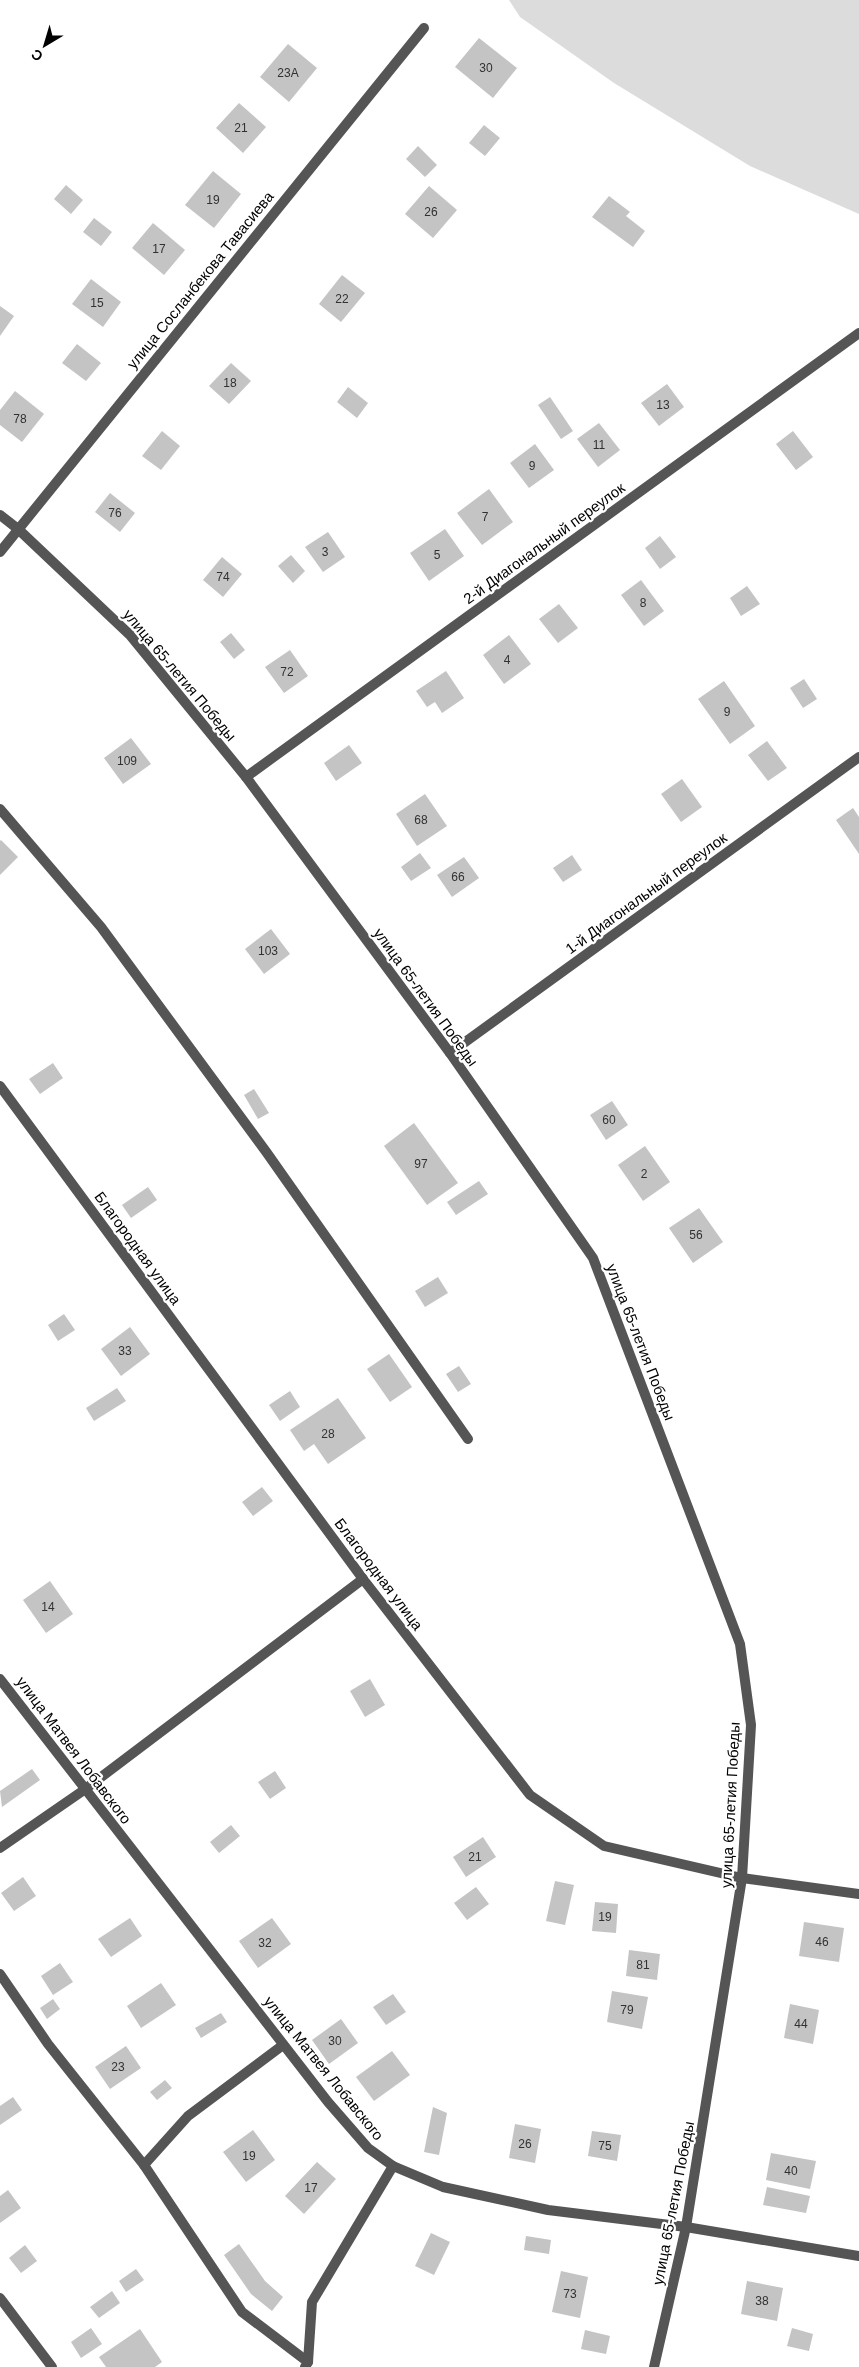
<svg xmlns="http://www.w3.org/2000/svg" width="859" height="2367" viewBox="0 0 859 2367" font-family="Arial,sans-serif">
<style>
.green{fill:#dcdcdc}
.building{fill:#c4c4c4}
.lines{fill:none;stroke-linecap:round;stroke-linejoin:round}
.minor{stroke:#555;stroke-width:10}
.labels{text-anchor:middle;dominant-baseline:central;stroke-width:4.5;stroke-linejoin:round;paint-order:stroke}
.number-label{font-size:12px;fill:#313131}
.street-label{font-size:15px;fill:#000;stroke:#fff}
</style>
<rect width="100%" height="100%" fill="#fff"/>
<path class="green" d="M 509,0 L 859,0 L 859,214 L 750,166 L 614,83 L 520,17 Z"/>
<g class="building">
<path d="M 479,38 L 517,68 L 493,98 L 455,67 Z"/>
<path d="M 288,44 L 317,68 L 289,102 L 260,77 Z"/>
<path d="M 239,103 L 266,127 L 243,153 L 216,128 Z"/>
<path d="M 484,125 L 500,138 L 485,156 L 469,143 Z"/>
<path d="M 418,146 L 437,165 L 425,177 L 406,159 Z"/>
<path d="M 213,171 L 241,194 L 214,228 L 185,205 Z"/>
<path d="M 66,185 L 83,200 L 71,214 L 54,199 Z"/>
<path d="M 429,186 L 457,210 L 433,238 L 405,214 Z"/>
<path d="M 609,196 L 630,212 L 626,216 L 645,231 L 633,247 L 592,217 Z"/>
<path d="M 94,218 L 112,232 L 101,246 L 83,232 Z"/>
<path d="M 153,223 L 185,250 L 164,275 L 132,248 Z"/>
<path d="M 342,275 L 365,293 L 341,322 L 319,304 Z"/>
<path d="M 91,279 L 121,302 L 103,327 L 72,304 Z"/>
<path d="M 0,306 L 14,316 L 0,336 Z"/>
<path d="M 77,344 L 101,363 L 86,381 L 62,363 Z"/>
<path d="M 231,363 L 251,381 L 229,404 L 209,386 Z"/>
<path d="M 667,384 L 684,407 L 659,426 L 641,403 Z"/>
<path d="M 348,387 L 368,403 L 357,418 L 337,402 Z"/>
<path d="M 15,391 L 44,414 L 22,442 L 0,425 L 0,410 Z"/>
<path d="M 550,397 L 573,431 L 561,439 L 538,405 Z"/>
<path d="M 599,423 L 620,450 L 598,467 L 577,439 Z"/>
<path d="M 162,431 L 180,446 L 161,470 L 142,456 Z"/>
<path d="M 793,431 L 813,457 L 796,470 L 776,444 Z"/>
<path d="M 535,444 L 554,470 L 529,488 L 510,463 Z"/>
<path d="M 489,489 L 513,522 L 482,545 L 457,513 Z"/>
<path d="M 110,493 L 135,513 L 120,532 L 95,512 Z"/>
<path d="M 445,529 L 464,556 L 429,581 L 410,553 Z"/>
<path d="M 328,532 L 345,557 L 323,572 L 305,547 Z"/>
<path d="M 660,536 L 676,557 L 660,569 L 645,548 Z"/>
<path d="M 291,555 L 305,571 L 293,583 L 278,566 Z"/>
<path d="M 222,557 L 242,574 L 223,597 L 203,580 Z"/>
<path d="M 641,580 L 664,611 L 644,626 L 621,595 Z"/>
<path d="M 747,586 L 760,604 L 741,616 L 730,598 Z"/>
<path d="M 559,604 L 578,628 L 558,643 L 539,619 Z"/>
<path d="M 231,633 L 245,650 L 234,659 L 220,642 Z"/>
<path d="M 509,635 L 531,664 L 504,684 L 483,655 Z"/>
<path d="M 290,650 L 308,676 L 284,693 L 265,667 Z"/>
<path d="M 446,671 L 464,698 L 442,713 L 435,702 L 427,707 L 416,691 Z"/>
<path d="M 804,679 L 817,699 L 803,708 L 790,688 Z"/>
<path d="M 724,681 L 755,726 L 730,744 L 698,699 Z"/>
<path d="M 131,738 L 151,764 L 123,784 L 104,758 Z"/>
<path d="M 767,741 L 787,768 L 768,781 L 748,755 Z"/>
<path d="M 349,745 L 362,763 L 336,781 L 324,763 Z"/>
<path d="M 682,779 L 702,807 L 681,822 L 661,794 Z"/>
<path d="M 425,794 L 447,826 L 417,846 L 396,814 Z"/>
<path d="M 853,808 L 859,817 L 859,854 L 836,820 Z"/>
<path d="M 1,840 L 18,857 L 0,875 L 0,841 Z"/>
<path d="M 420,853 L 431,868 L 411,881 L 401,867 Z"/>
<path d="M 572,855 L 582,870 L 563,882 L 553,868 Z"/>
<path d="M 464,857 L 479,878 L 452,897 L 437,875 Z"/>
<path d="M 271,929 L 290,954 L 264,974 L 245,949 Z"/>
<path d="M 53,1063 L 63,1078 L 40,1094 L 29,1079 Z"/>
<path d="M 254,1089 L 269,1113 L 258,1119 L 244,1095 Z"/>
<path d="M 612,1101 L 628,1125 L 606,1140 L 590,1115 Z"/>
<path d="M 414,1123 L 458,1183 L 427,1205 L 384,1146 Z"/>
<path d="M 645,1146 L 670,1182 L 643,1201 L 618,1165 Z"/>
<path d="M 479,1181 L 488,1194 L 456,1215 L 447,1202 Z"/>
<path d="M 148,1187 L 157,1200 L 131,1218 L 122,1205 Z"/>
<path d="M 699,1208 L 723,1242 L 693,1263 L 669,1228 Z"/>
<path d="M 438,1277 L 448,1293 L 425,1307 L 415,1291 Z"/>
<path d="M 64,1314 L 75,1330 L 58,1341 L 48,1325 Z"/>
<path d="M 130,1327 L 150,1354 L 121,1376 L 101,1349 Z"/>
<path d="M 389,1354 L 412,1387 L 390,1402 L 367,1369 Z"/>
<path d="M 459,1366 L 471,1384 L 458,1392 L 446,1374 Z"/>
<path d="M 117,1388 L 126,1401 L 94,1421 L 86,1408 Z"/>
<path d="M 290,1391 L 300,1407 L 280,1421 L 269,1405 Z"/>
<path d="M 338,1398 L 366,1438 L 328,1464 L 314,1444 L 304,1451 L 290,1430 Z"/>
<path d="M 262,1487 L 273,1501 L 253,1516 L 242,1502 Z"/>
<path d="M 50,1581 L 73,1614 L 46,1633 L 23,1600 Z"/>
<path d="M 370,1679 L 385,1705 L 365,1717 L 350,1691 Z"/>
<path d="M 32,1769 L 40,1780 L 2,1807 L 0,1791 Z"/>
<path d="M 275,1771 L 286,1788 L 270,1799 L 258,1782 Z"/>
<path d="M 231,1825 L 240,1836 L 219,1853 L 210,1842 Z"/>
<path d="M 483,1837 L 496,1857 L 466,1877 L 453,1857 Z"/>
<path d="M 23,1877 L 36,1896 L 14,1911 L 1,1893 Z"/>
<path d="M 555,1881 L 574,1885 L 565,1925 L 546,1921 Z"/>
<path d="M 476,1887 L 489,1904 L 467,1920 L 454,1903 Z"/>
<path d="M 595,1902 L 618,1904 L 616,1933 L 592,1931 Z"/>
<path d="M 130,1918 L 142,1936 L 111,1957 L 98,1939 Z"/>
<path d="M 272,1918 L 291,1944 L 258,1968 L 239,1941 Z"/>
<path d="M 804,1922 L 844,1928 L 839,1962 L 799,1956 Z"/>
<path d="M 629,1950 L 660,1954 L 657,1980 L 626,1976 Z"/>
<path d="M 60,1963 L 73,1982 L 53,1995 L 41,1976 Z"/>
<path d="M 161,1983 L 176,2005 L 141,2028 L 127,2006 Z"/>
<path d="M 612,1991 L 648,1997 L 642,2029 L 607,2022 Z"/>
<path d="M 393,1994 L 406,2012 L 386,2025 L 373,2007 Z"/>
<path d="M 53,1999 L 60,2009 L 47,2019 L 40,2008 Z"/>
<path d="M 790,2004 L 819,2010 L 813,2044 L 784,2038 Z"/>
<path d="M 221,2013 L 227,2022 L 201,2038 L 195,2028 Z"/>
<path d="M 341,2019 L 358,2043 L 329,2064 L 312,2040 Z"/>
<path d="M 126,2046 L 141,2068 L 110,2089 L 95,2067 Z"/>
<path d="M 392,2051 L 410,2075 L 374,2101 L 356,2077 Z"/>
<path d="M 165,2080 L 172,2088 L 157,2100 L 150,2092 Z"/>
<path d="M 13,2097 L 22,2110 L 0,2125 L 0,2106 Z"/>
<path d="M 433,2107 L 447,2113 L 439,2155 L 424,2152 Z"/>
<path d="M 515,2124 L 541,2129 L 535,2163 L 509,2158 Z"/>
<path d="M 253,2130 L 275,2160 L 246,2182 L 223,2152 Z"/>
<path d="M 592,2131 L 621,2135 L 617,2161 L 588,2156 Z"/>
<path d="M 771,2153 L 816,2161 L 810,2189 L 766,2180 Z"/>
<path d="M 317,2162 L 336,2179 L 304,2214 L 285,2196 Z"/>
<path d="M 767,2187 L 810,2196 L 806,2213 L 763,2205 Z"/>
<path d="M 8,2190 L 21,2208 L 0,2223 L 0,2196 Z"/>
<path d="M 431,2233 L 450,2242 L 434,2275 L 415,2266 Z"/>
<path d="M 526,2236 L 551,2240 L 549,2254 L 524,2250 Z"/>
<path d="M 239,2244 L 265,2281 L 283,2297 L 272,2311 L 251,2294 L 224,2255 Z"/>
<path d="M 25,2245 L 37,2261 L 21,2273 L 9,2258 Z"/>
<path d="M 136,2269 L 144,2280 L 126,2292 L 119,2281 Z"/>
<path d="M 561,2271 L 588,2277 L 580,2318 L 552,2312 Z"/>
<path d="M 747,2281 L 783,2288 L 777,2321 L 741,2314 Z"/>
<path d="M 112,2291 L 120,2303 L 99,2318 L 90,2307 Z"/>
<path d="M 91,2328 L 102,2344 L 81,2358 L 71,2342 Z"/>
<path d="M 792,2328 L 813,2334 L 809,2351 L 787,2346 Z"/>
<path d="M 140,2329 L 162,2362 L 155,2367 L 106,2367 L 99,2357 Z"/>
<path d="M 585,2330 L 610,2336 L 606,2354 L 581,2349 Z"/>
</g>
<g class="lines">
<g class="minor">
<path d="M 0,515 L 18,529 L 130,635 L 246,777 L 450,1053 L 593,1258 L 740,1644 L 751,1725 L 742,1878 L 686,2227 L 654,2367"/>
<path d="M 0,552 L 424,28"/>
<path d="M 246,777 L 859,333"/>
<path d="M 0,809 L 101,927 L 267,1153 L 468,1439"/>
<path d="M 450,1053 L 859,757"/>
<path d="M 0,1086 L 363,1579 L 530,1795 L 604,1846 L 742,1878 L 859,1894"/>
<path d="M 0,1679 L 328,2102 L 368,2148 L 393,2166 L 443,2187 L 548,2210 L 686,2227 L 859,2256"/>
<path d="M 0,1848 L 84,1790 L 363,1579"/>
<path d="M 0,1974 L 48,2044 L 144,2165 L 242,2312 L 308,2362 L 305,2367"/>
<path d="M 144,2165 L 188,2116 L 283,2045"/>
<path d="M 0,2298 L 52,2367"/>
<path d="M 308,2362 L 312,2302 L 393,2166"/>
</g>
</g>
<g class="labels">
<g class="number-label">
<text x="486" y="68">30</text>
<text x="288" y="73">23А</text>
<text x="241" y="128">21</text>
<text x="213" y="200">19</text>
<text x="431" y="212">26</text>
<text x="159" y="249">17</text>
<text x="342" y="299">22</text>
<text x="97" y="303">15</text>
<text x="230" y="383">18</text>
<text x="663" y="405">13</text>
<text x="20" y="419">78</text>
<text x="599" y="445">11</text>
<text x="532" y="466">9</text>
<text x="115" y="513">76</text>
<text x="485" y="517">7</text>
<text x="325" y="552">3</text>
<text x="437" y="555">5</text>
<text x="223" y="577">74</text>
<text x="643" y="603">8</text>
<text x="507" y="660">4</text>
<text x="287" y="672">72</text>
<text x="727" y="712">9</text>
<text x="127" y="761">109</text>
<text x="421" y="820">68</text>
<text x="458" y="877">66</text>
<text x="268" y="951">103</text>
<text x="609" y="1120">60</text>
<text x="421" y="1164">97</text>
<text x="644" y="1174">2</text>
<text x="696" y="1235">56</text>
<text x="125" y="1351">33</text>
<text x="328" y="1434">28</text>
<text x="48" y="1607">14</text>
<text x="475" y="1857">21</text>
<text x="605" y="1917">19</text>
<text x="822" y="1942">46</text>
<text x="265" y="1943">32</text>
<text x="643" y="1965">81</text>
<text x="627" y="2010">79</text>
<text x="801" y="2024">44</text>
<text x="335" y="2041">30</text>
<text x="118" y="2067">23</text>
<text x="525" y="2144">26</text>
<text x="605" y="2146">75</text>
<text x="249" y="2156">19</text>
<text x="791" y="2171">40</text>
<text x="311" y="2188">17</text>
<text x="570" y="2294">73</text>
<text x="762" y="2301">38</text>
</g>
<g class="street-label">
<text transform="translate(200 280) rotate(-51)">улица Сосланбекова Тавасиева</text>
<text transform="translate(544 543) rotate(-36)">2-й Диагональный переулок</text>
<text transform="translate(180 675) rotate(50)">улица 65-летия Победы</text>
<text transform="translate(646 893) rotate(-36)">1-й Диагональный переулок</text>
<text transform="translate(426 997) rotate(54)">улица 65-летия Победы</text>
<text transform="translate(138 1248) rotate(54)">Благородная улица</text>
<text transform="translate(641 1342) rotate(69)">улица 65-летия Победы</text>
<text transform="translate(379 1574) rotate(53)">Благородная улица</text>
<text transform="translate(74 1750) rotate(53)">улица Матвея Лобавского</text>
<text transform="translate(730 1805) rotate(-87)">улица 65-летия Победы</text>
<text transform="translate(324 2068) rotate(51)">улица Матвея Лобавского</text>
<text transform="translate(673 2203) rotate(-79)">улица 65-летия Победы</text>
</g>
</g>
<g transform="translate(45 45) rotate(218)" stroke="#ffffff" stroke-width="4" paint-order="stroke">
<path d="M0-4L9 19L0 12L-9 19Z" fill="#000000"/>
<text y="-8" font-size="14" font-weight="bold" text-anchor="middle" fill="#000000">С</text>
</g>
</svg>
